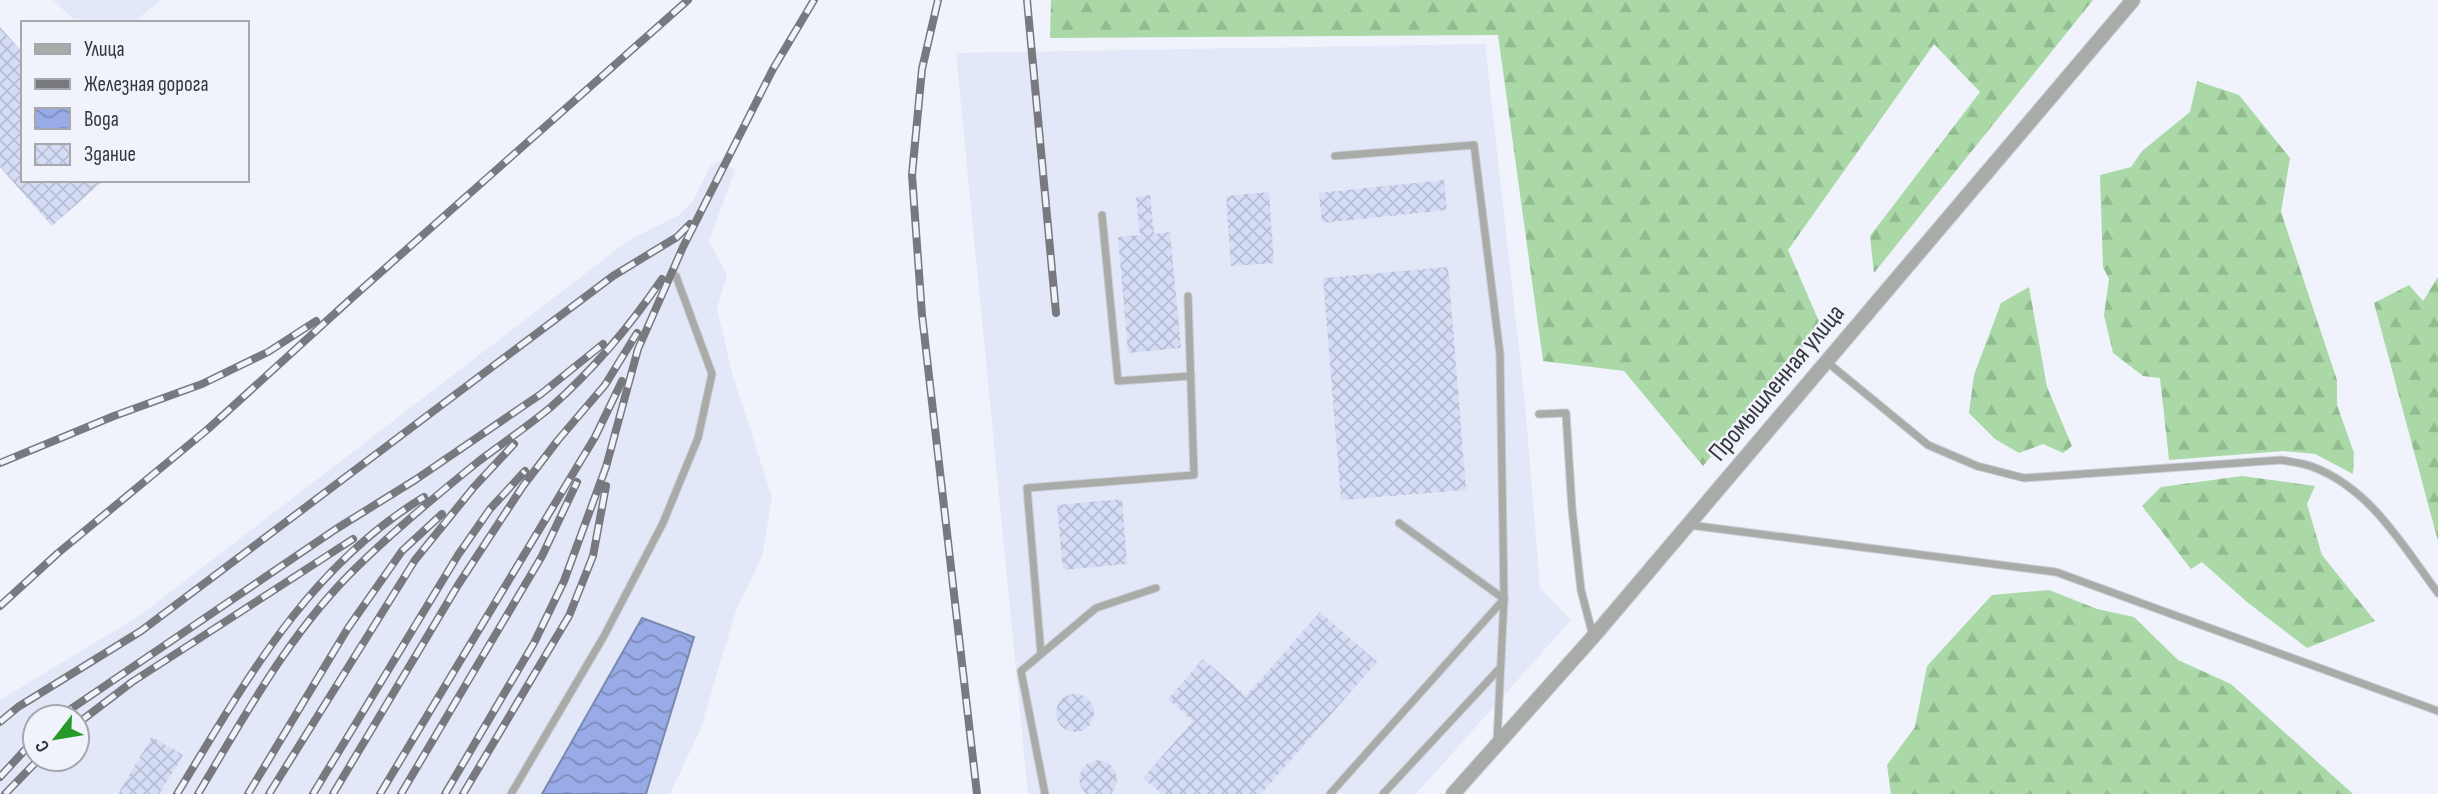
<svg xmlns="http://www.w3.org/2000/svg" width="2438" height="794" viewBox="0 0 2438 794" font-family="'Sofia Sans Condensed',sans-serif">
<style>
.built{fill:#e2e8f7;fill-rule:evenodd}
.forest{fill:url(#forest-firs)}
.water{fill:url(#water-waves);stroke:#7b88b2;stroke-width:2}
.building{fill:url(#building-cross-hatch)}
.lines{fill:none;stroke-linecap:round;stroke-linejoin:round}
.service-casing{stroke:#cbcdd5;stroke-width:9}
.minor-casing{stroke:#cbcdd5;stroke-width:16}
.service{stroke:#a9aba8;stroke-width:7}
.minor{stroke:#a9aba8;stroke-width:14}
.rail-casing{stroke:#78797e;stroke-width:8}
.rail{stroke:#f0f3fc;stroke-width:5;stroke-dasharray:16;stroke-linecap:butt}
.labels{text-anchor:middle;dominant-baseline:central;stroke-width:5;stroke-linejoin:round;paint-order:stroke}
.street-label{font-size:26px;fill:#36373a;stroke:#f0f3fc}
</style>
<defs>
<pattern id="forest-firs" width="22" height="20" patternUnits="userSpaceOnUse" patternTransform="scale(1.75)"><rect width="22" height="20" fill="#aad9a7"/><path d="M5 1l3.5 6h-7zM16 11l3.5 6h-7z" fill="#93bb90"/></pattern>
<pattern id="water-waves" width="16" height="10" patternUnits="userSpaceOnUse" patternTransform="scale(1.75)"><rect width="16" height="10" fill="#98abe6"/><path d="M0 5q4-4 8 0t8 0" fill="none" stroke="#7d8cbb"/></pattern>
<pattern id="building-cross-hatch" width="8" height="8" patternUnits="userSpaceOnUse" patternTransform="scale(1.75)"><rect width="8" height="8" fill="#d4ddf5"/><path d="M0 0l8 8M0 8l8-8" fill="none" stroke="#b7bed3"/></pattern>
</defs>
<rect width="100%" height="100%" fill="#f0f3fc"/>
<g class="built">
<path d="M 53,0 L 161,0 L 135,21 L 73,19 Z"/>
<path d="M 1485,44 L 1525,403 L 1540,588 L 1571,620 L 1416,794 L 1028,794 L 956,53 Z"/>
<path d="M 719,161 L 735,170 L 709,241 L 727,275 L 717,309 L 733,376 L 772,497 L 762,557 L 736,610 L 700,730 L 670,794 L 0,794 L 0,700 L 139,616 L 629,240 L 679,215 L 693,201 L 710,166 ZM 35,717 L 77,717 L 77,759 L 35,759 Z"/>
</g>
<g class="forest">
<path d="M 1051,0 L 2093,0 L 1874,273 L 1870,236 L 1980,92 L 1934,44 L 1788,250 L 1821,326 L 1703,466 L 1624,371 L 1543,361 L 1498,35 L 1050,38 Z"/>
<path d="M 2197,81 L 2239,95 L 2290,158 L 2281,212 L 2337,380 L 2337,405 L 2354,453 L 2353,474 L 2315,454 L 2284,451 L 2169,460 L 2160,378 L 2143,376 L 2113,353 L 2104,315 L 2109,279 L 2103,267 L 2100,175 L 2131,167 L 2142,151 L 2190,112 Z"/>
<path d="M 2438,277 L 2438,541 L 2374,303 L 2409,285 L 2423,301 Z"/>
<path d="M 2029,287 L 2047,387 L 2072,446 L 2063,453 L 2043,444 L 2019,453 L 1995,439 L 1969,413 L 1974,375 L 2001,303 Z"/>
<path d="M 2242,476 L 2315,486 L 2307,504 L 2322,555 L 2375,621 L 2307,648 L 2247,602 L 2202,562 L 2191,569 L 2142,506 L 2161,487 Z"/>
<path d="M 2049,590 L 2097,609 L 2134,617 L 2178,660 L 2231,684 L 2353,794 L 1891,794 L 1887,765 L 1915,727 L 1927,666 L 1992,595 Z"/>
</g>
<path class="water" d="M 642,618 L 694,637 L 646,794 L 542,794 Z"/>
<g class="building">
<path d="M 0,27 L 23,53 L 23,180 L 104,180 L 52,226 L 0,167 Z"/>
<path d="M 1444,180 L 1447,210 L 1322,223 L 1319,193 Z"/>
<path d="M 1269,192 L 1274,263 L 1231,266 L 1226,196 Z"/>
<path d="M 1150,195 L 1154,234 L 1170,232 L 1181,348 L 1128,353 L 1118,237 L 1140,235 L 1136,197 Z"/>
<path d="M 1448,267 L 1466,490 L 1341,500 L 1323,278 Z"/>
<path d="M 1122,499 L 1127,564 L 1063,570 L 1057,505 Z"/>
<path d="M 1320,612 L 1377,662 L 1261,794 L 1162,794 L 1143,778 L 1193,721 L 1168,699 L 1203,659 L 1246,696 Z"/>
<circle cx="1075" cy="713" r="19"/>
<path d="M 152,737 L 183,755 L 159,794 L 118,794 Z"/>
<path d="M 1098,760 L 1109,763 L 1116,773 L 1117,784 L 1111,794 L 1086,794 L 1080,785 L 1079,778 L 1082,769 L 1087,764 Z"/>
</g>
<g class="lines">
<defs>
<g id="service">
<path d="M 1335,156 L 1474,145 L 1500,354 L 1504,599 L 1497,742"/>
<path d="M 1102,215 L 1118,381 L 1191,376"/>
<path d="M 1827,362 L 1928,445 L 1977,466 L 2024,478 L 2281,460 C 2292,462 2303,463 2313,467 C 2371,489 2403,546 2438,593"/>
<path d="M 1539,414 L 1566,413 L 1572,509 L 1581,590 L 1593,636"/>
<path d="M 1689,525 L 2056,572 L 2438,711"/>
<path d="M 1041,654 L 1027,488 L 1194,475 L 1188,296"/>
<path d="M 511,794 L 604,636 L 663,523 L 698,438 L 712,374 L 676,276"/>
<path d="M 1045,794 L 1021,671 L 1096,608 L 1156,588"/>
<path d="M 1330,794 L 1504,599 L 1399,523"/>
<path d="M 1383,794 L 1500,668"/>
</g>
<path id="minor" d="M 1453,794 L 1593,637 L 2133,0"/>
</defs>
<use href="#service" class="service-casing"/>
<use href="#minor" class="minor-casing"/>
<use href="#service" class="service"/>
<use href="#minor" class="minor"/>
<defs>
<g id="rail">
<path d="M 938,0 L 922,69 L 912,175 L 922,315 L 977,794"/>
<path d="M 1027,0 L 1056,313"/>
<path d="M 0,463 L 114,416 L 202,384 L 268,352 L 316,321"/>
<path d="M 0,606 L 58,553 L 208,429 L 354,296 L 688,0"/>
<path d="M 59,717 L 336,529 L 415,480 L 541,394 L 603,344"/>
<path d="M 0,722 L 18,707 L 141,631 L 613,276 L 677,237 L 690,224"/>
<path d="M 77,724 L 132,682 L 353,539"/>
<path d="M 0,777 L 35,739"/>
<path d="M 5,794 L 39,759"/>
<path d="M 177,794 C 246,681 307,568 424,497"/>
<path d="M 198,794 C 246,714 291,630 359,565 C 397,528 438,494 479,461 C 503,443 528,426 551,407 C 594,369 630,326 662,279"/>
<path d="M 248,794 L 348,628 L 402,551 L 442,514"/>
<path d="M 269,794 L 415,560 L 474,487 L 514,444"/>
<path d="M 313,794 L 458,555 L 490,509 L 525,471"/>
<path d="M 333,794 L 458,585 L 523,486 L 558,440 L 605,385 L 637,333"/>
<path d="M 380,794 L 595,437 L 622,381"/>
<path d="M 401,794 L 542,556 L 577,482"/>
<path d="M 445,794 L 534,643 L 564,581 L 606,467 L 638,349 L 683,247 L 773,69 L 814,0"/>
<path d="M 463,794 L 569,616 L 593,556 L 606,486"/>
</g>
</defs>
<use href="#rail" class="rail-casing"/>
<use href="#rail" class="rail"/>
</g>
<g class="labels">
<g class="street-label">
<text transform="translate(1777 383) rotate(-50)">Промышленная улица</text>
</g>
</g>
<rect x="21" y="21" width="228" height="161" fill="#f0f3fc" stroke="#a6a8ae" stroke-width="2"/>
<rect x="35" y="44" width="35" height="10" fill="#a9aba8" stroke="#a6a8ae" stroke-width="2"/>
<text x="84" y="56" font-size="21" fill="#36373a">Улица</text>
<rect x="35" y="79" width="35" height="10" fill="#78797e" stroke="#a6a8ae" stroke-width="2"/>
<text x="84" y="91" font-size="21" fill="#36373a">Железная дорога</text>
<rect x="35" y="108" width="35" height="21" fill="url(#water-waves)" stroke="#a6a8ae" stroke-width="2"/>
<text x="84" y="126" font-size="21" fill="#36373a">Вода</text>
<rect x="35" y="144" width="35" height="21" fill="url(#building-cross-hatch)" stroke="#a6a8ae" stroke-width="2"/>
<text x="84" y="161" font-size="21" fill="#36373a">Здание</text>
<g transform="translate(56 738) rotate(239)"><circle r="33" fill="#f0f3fc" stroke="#a6a8ae" stroke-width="2"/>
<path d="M0-5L12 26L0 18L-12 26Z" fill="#269929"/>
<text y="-10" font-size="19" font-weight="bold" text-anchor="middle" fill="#36373a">С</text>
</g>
</svg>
